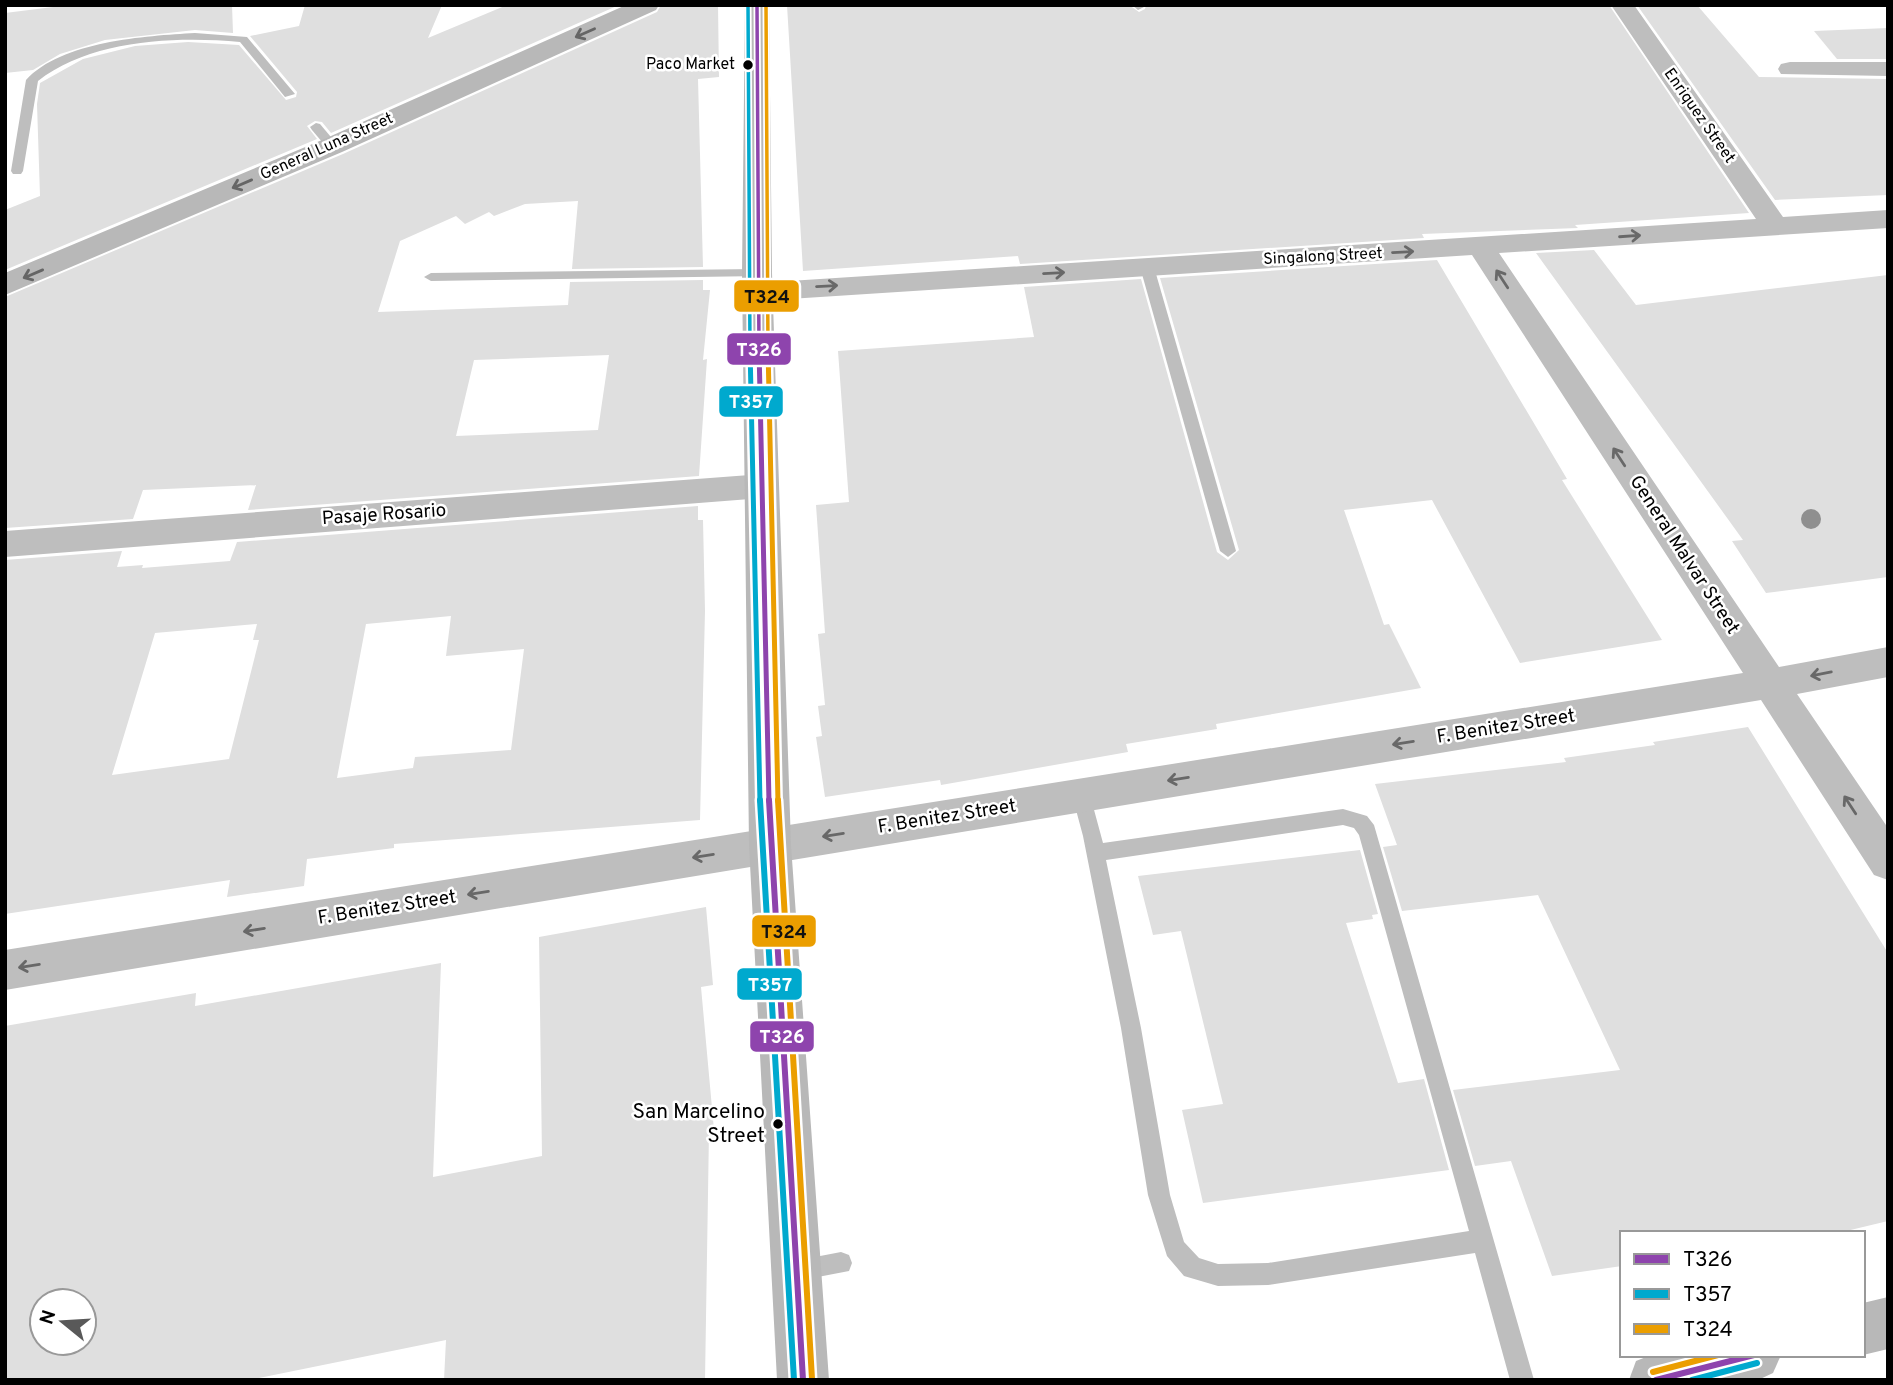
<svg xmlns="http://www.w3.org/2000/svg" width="1893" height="1385" viewBox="0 0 1893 1385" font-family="Overpass,sans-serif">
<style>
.building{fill:#dfdfdf;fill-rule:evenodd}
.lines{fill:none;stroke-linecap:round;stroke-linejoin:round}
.lane{fill:#bebebe;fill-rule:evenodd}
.street{fill:#bebebe;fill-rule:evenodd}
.secondary{fill:#b8b8b8;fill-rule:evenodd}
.bus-1-far2-casing{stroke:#fff;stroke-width:7}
.bus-1-far1-casing{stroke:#fff;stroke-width:10}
.bus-1-casing{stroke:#fff;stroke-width:11}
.bus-2-far2-casing{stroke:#fff;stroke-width:7}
.bus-2-far1-casing{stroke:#fff;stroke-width:10}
.bus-2-casing{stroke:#fff;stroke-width:11}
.bus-3-far2-casing{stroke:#fff;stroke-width:7}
.bus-3-far1-casing{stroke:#fff;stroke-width:10}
.bus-3-casing{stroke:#fff;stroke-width:11}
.bus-1-far2{stroke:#8e44ad;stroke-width:3.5}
.bus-1-far1{stroke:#8e44ad;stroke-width:5}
.bus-1{stroke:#8e44ad;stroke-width:6}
.bus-2-far2{stroke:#00a9ce;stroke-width:3.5}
.bus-2-far1{stroke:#00a9ce;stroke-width:5}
.bus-2{stroke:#00a9ce;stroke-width:6}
.bus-3-far2{stroke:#eb9e00;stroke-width:3.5}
.bus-3-far1{stroke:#eb9e00;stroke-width:5}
.bus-3{stroke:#eb9e00;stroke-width:6}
.tree{fill:#8f8f8f}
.oneway{stroke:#656565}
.oneway2{stroke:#686868}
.bus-dot{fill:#000;stroke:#fff;stroke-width:2.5}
.labels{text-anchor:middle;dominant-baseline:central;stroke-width:5;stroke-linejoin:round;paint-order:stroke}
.far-bus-label{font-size:16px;fill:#000;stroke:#fff;text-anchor:end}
.far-street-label{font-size:16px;fill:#000;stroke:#fff}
.street-label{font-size:19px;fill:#000;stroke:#fff}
.near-bus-label{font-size:21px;fill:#000;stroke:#fff;text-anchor:end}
.line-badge{stroke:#fff;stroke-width:2.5}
.badge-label{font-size:19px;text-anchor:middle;font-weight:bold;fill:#fff}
.pale-badge-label{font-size:19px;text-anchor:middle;font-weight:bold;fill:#111}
</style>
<rect width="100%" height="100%" fill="#fff"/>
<g class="building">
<path d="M 69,5 L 232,5 L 233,33 L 195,30 L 105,40 L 60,54 L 33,70 L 5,73 L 5,13 Z"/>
<path d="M 305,5 L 442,5 L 428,38 L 507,5 L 619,5 L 331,133 L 322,122 L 315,121 L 307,126 L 317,139 L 5,270 L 5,210 L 40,196 L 37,104 L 40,83 L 83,59 L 135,46 L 188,42 L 239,45 L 286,100 L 296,97 L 297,92 L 250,36 L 299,26 Z"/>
<path d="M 661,5 L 718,5 L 719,77 L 698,79 L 703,267 L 572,269 L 578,201 L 525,204 L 494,216 L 489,212 L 465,224 L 456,216 L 400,241 L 378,312 L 568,305 L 570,282 L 703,280 L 703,290 L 710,290 L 703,360 L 707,359 L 699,476 L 248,510 L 256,485 L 143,490 L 133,519 L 5,528 L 5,297 L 343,154 L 657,12 ZM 609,355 L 598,430 L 456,436 L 474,360 Z"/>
<path d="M 787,5 L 1129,5 L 1139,12 L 1145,9 L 1146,5 L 1609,5 L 1749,213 L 1575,225 L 1578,228 L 1422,234 L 1424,238 L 1020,264 L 1018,256 L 803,271 Z"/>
<path d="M 1637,5 L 1697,5 L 1759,77 L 1888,79 L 1888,195 L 1775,200 Z"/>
<path d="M 1888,28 L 1888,59 L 1837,59 L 1814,31 Z"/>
<path d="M 1594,250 L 1636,305 L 1888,275 L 1888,577 L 1766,593 L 1732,541 L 1743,540 L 1536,253 Z"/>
<path d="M 1437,260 L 1567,479 L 1562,480 L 1662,640 L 1520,663 L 1432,500 L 1344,510 L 1384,625 L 1389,624 L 1421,688 L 1216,724 L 1217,729 L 1126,744 L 1128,752 L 941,785 L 940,780 L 825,797 L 816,737 L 822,736 L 818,706 L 825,705 L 818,634 L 825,633 L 816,505 L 849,502 L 838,351 L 1034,337 L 1024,287 L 1141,279 L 1217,552 L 1228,560 L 1239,550 L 1160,278 Z"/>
<path d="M 698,506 L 698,520 L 703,520 L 705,611 L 700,820 L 394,844 L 394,848 L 307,859 L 304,886 L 227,897 L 230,880 L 5,914 L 5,560 L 122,551 L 117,567 L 143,565 L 142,568 L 230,561 L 237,542 ZM 451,616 L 446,656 L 524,649 L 511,750 L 415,757 L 413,768 L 337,778 L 366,624 ZM 257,624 L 253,640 L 259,640 L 229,759 L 112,775 L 155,633 Z"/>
<path d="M 1748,727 L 1888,953 L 1888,1221 L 1838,1233 L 1622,1233 L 1622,1266 L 1552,1276 L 1511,1161 L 1475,1166 L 1453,1090 L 1620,1070 L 1538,895 L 1402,911 L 1383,847 L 1397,845 L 1375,784 L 1566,762 L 1564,758 L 1655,745 L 1653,742 Z"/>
<path d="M 1360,850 L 1378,914 L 1372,915 L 1373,919 L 1346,923 L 1398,1083 L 1424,1079 L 1449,1170 L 1203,1203 L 1182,1110 L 1223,1104 L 1181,931 L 1153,935 L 1138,876 Z"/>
<path d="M 706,907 L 713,985 L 701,987 L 714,1130 L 709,1131 L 705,1380 L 444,1380 L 446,1340 L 249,1380 L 5,1380 L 5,1026 L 196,993 L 195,1006 L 441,963 L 433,1177 L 542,1156 L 539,937 ZM 42,1301 L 84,1301 L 84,1343 L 42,1343 Z"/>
</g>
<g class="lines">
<g class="lane">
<path d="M 1132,5 L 1143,5 L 1144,7 L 1138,10 Z"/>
<path d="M 195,33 L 247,37 L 295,94 L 285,97 L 240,42 C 175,36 90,40 38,81 L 23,171 L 21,174 L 13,174 L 11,171 L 26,80 C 62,41 145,36 195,33 Z"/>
<path d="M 316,123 L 320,124 L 336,143 L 336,149 L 328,149 L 312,130 L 310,127 Z"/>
<path d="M 1147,263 L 1154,267 L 1236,551 L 1228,557 L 1220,551 L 1140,267 Z"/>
<path d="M 757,269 L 762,270 L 762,276 L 431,281 L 424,277 L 431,273 Z"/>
<path d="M 1081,787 L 1088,789 L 1090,795 L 1103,843 L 1343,809 L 1367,816 L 1374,825 L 1534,1380 L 1510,1380 L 1475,1253 L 1268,1285 L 1218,1286 L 1184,1276 L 1167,1256 L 1148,1195 L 1121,1028 L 1083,836 L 1072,795 L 1074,789 ZM 1343,825 L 1354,828 L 1359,835 L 1469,1231 L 1268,1263 L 1218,1264 L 1199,1258 L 1184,1242 L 1170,1195 L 1141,1028 L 1106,860 Z"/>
<path d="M 841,1252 L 849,1255 L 852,1263 L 849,1271 L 797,1281 L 789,1278 L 786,1270 L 789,1262 Z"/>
</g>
<g class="street">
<path d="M 1611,5 L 1634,5 L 1783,217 L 1888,210 L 1888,228 L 1499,253 L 1779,667 L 1888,647 L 1888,677 L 1797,694 L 1888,828 L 1888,880 L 1874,875 L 1761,700 L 5,990 L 5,950 L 1743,673 L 1472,255 L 759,301 L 749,299 L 745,292 L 749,285 L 759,283 L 1756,219 Z"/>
<path d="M 1790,62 L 1888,62 L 1888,76 L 1781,74 L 1778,69 L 1781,64 Z"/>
<path d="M 763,474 L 775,477 L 779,486 L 775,495 L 763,498 L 5,557 L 5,531 Z"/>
</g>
<g class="secondary">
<path d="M 626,5 L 659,5 L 656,10 L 342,152 L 5,295 L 5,273 L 322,140 Z"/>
<path d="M 745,5 L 769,5 L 772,273 L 791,845 L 829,1380 L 777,1380 L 749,845 L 742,273 Z"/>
<path d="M 1888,1297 L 1888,1349 L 1863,1355 L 1863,1303 Z"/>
<path d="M 1651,1355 L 1781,1355 L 1773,1373 L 1758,1380 L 1629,1380 L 1636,1361 Z"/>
</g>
<defs>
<path id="bus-1-far2" d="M 757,5 L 759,350"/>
<path id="bus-1-far1" d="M 759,348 L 769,802"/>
<g id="bus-1">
<path d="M 769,800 L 803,1380"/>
<path d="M 1656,1380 L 1754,1355"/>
</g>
<path id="bus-2-far2" d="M 748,5 L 750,350"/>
<path id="bus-2-far1" d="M 750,348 L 760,802"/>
<g id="bus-2">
<path d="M 760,800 L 794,1380"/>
<path d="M 1692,1380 L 1757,1363"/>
</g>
<path id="bus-3-far2" d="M 766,5 L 768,350"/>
<path id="bus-3-far1" d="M 768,348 L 778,802"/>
<g id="bus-3">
<path d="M 778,800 L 812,1379"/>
<path d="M 1653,1372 L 1718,1355"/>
</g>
</defs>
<use href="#bus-1-far2" class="bus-1-far2-casing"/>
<use href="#bus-1-far1" class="bus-1-far1-casing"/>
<use href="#bus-1" class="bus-1-casing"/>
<use href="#bus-2-far2" class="bus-2-far2-casing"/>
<use href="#bus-2-far1" class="bus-2-far1-casing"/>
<use href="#bus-2" class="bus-2-casing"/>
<use href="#bus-3-far2" class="bus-3-far2-casing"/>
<use href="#bus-3-far1" class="bus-3-far1-casing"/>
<use href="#bus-3" class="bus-3-casing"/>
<use href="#bus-1-far2" class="bus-1-far2"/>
<use href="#bus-1-far1" class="bus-1-far1"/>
<use href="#bus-1" class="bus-1"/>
<use href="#bus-2-far2" class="bus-2-far2"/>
<use href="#bus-2-far1" class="bus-2-far1"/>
<use href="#bus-2" class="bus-2"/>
<use href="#bus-3-far2" class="bus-3-far2"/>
<use href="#bus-3-far1" class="bus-3-far1"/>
<use href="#bus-3" class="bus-3"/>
</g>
<circle class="tree" cx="1811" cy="519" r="10"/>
<defs><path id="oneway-shaft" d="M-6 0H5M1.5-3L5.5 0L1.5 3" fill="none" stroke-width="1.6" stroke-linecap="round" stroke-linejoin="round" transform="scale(1.75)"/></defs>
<g class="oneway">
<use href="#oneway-shaft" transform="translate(585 33) rotate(156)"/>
<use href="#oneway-shaft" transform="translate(242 184) rotate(157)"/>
<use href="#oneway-shaft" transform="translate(33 274) rotate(157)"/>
</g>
<g class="oneway2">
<use href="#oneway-shaft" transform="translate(1630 236) rotate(-4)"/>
<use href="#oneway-shaft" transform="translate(1403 252) rotate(-3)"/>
<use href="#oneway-shaft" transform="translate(1054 273) rotate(-3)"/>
<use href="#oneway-shaft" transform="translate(1502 279) rotate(-123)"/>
<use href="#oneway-shaft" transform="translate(827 286) rotate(-3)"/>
<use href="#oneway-shaft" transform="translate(1619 457) rotate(-123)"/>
<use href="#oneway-shaft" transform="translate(1821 674) rotate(169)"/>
<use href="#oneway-shaft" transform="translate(1403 743) rotate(171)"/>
<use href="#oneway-shaft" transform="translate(1178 779) rotate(171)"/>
<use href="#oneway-shaft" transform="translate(1850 805) rotate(-123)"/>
<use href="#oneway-shaft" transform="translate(833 835) rotate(171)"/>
<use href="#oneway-shaft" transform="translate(703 856) rotate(171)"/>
<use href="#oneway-shaft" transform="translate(478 893) rotate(171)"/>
<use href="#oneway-shaft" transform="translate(254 930) rotate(171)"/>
<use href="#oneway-shaft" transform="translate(29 966) rotate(171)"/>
</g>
<g class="bus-dot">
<circle cx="748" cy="65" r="6"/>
<circle cx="778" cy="1124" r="6"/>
</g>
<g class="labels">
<g class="far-bus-label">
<text x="735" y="65">Paco Market</text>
</g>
<g class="far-street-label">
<text transform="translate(1699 116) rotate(55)">Enriquez Street</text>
<text transform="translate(327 147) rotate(-24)">General Luna Street</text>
<text transform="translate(1323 257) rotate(-3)">Singalong Street</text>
</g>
<g class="street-label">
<text transform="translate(384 515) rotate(-4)">Pasaje Rosario</text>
<text transform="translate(1684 555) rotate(57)">General Malvar Street</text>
<text transform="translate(1506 727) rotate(-9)">F. Benitez Street</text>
<text transform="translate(947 817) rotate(-9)">F. Benitez Street</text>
<text transform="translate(387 908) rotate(-9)">F. Benitez Street</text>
</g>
<g class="near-bus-label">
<text x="765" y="1112">San Marcelino<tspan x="765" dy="24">Street</tspan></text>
</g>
</g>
<g class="line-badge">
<rect x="733" y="279" width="67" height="34" rx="7" fill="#eb9e00"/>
<rect x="726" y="332" width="66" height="34" rx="7" fill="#8e44ad"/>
<rect x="718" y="385" width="66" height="33" rx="7" fill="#00a9ce"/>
<rect x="751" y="914" width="66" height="34" rx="7" fill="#eb9e00"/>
<rect x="736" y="967" width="67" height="34" rx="7" fill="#00a9ce"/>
<rect x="749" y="1020" width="66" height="33" rx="7" fill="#8e44ad"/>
</g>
<g class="badge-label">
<text x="759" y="356">T326</text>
<text x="751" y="408">T357</text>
<text x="770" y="991">T357</text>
<text x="782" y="1043">T326</text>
</g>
<g class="pale-badge-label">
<text x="767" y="303">T324</text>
<text x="784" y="938">T324</text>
</g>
<rect width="1893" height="1385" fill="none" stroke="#000000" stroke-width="14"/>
<rect x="1620" y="1231" width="245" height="126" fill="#ffffff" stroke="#999999" stroke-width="2"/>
<rect x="1634" y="1254" width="35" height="10" fill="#8e44ad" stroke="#999999" stroke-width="2"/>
<text x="1683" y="1266" font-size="21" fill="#000000">T326</text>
<rect x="1634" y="1289" width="35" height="10" fill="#00a9ce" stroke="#999999" stroke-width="2"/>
<text x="1683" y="1301" font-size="21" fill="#000000">T357</text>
<rect x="1634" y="1324" width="35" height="10" fill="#eb9e00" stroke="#999999" stroke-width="2"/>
<text x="1683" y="1336" font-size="21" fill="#000000">T324</text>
<g transform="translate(63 1322) rotate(288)"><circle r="33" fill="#ffffff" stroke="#999999" stroke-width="2"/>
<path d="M0-5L12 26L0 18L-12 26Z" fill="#595959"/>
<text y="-10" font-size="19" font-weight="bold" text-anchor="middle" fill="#000000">N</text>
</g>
</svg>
